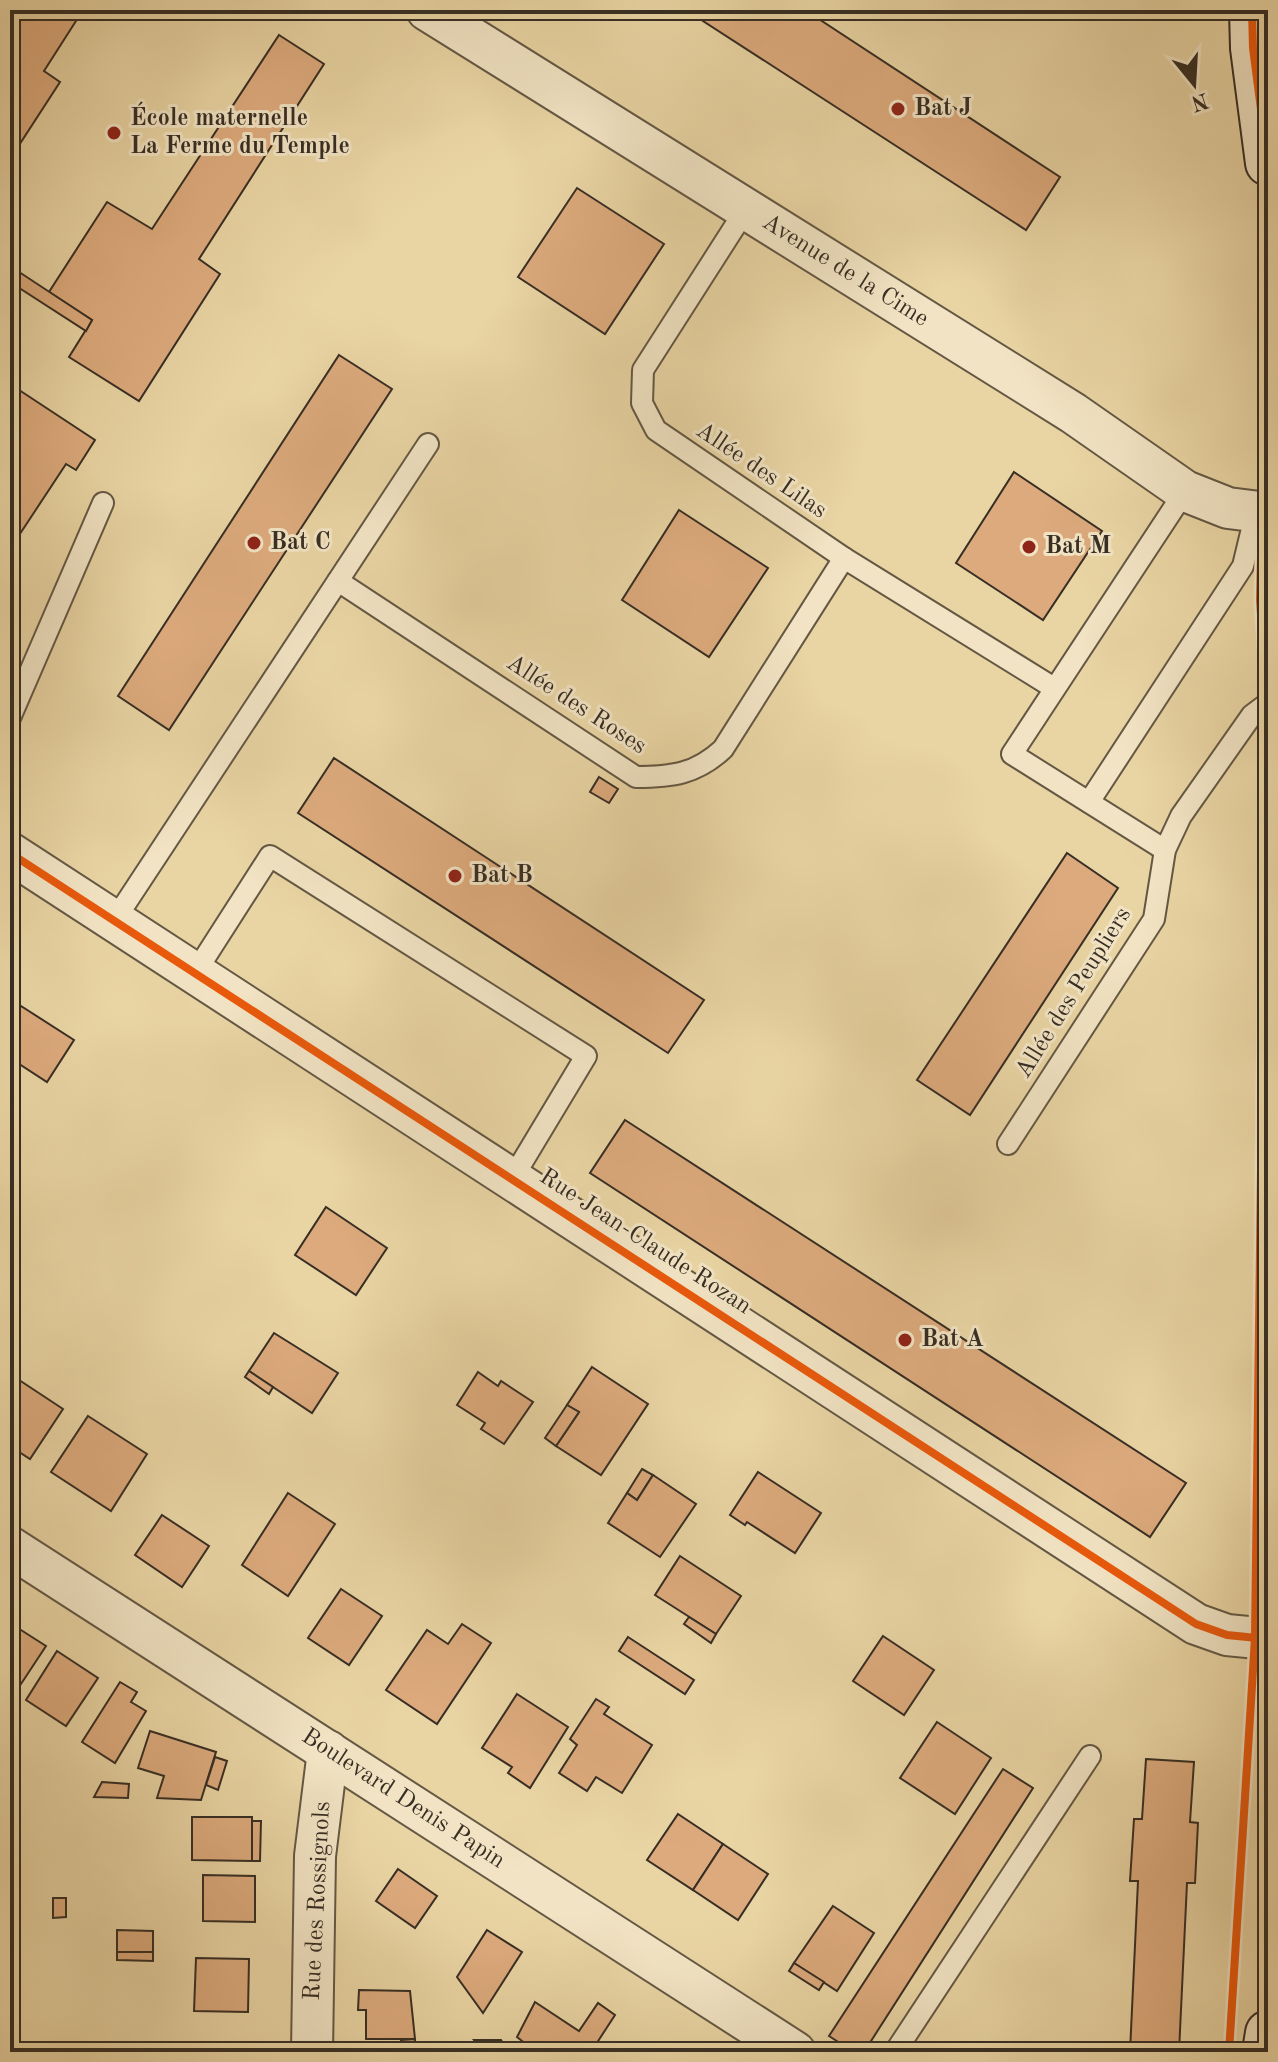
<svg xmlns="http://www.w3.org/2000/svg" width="1278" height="2062" viewBox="0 0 1278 2062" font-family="'Old Standard TT',serif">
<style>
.building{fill:#dcaa7c;stroke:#372e24;stroke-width:2}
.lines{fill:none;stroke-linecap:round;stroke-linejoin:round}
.lane-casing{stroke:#645844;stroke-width:24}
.street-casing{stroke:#645844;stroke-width:44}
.secondary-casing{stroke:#372e24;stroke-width:48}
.lane{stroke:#f1e3c3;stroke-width:20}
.street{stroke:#f1e3c3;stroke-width:40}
.secondary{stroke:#f1e3c3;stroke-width:44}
.cycleway-casing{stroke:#f1e3c3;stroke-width:13}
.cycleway{stroke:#e8590c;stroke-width:8}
.poi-dot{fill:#8f2418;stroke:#f1e3c3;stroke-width:3}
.labels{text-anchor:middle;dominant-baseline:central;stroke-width:6;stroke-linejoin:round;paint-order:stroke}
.poi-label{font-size:24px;font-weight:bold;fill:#372e24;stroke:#f1e3c3;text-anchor:start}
.street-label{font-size:24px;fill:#372e24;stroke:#f1e3c3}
</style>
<rect width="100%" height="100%" fill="#e9d4a3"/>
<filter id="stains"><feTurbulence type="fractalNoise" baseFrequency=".0025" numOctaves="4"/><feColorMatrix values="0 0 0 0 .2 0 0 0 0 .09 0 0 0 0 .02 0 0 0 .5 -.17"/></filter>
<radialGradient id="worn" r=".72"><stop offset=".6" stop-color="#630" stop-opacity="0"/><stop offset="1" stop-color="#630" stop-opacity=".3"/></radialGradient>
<g class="building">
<path d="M 15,10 L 83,10 L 44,71 L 60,82 L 10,159 L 10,18 Z"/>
<path d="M 686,10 L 805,10 L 1060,177 L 1026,230 Z"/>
<path d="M 279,35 L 324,64 L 199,259 L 220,274 L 139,401 L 69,357 L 92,320 L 49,292 L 107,202 L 152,229 Z"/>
<path d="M 577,188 L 664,244 L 605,334 L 518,277 Z"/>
<path d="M 10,266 L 92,320 L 86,331 L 10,282 Z"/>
<path d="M 339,355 L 392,389 L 169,730 L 118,696 Z"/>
<path d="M 10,384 L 95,440 L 76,470 L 66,464 L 10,549 Z"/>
<path d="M 1014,472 L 1102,531 L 1043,620 L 956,563 Z"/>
<path d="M 679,510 L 768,568 L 709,657 L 622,600 Z"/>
<path d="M 334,758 L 704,1000 L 668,1053 L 298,813 Z"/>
<path d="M 599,777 L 618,789 L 609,803 L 590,792 Z"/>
<path d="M 1067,853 L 1118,888 L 970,1115 L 917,1080 Z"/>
<path d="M 21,1006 L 74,1040 L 47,1082 L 10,1058 L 10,1024 Z"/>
<path d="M 625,1120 L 1186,1483 L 1150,1537 L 590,1173 Z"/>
<path d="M 326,1207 L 387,1248 L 356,1295 L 295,1255 Z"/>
<path d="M 274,1333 L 338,1373 L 312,1413 L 249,1371 Z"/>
<path d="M 592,1367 L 648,1404 L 601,1475 L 556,1446 L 579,1412 L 567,1405 Z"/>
<path d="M 249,1371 L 273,1387 L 269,1394 L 245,1377 Z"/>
<path d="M 478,1372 L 498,1386 L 501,1381 L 533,1402 L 504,1444 L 481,1429 L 485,1423 L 457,1405 Z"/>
<path d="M 10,1374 L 63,1409 L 30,1459 L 10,1446 Z"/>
<path d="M 567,1405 L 579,1412 L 556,1446 L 545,1438 Z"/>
<path d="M 88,1416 L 147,1454 L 111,1511 L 51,1472 Z"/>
<path d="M 642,1469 L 653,1475 L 637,1500 L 627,1493 Z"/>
<path d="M 758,1472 L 821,1513 L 795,1553 L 747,1522 L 745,1525 L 730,1515 Z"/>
<path d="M 653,1475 L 696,1504 L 660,1557 L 608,1523 L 627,1493 L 637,1500 Z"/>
<path d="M 288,1493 L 335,1524 L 288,1596 L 242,1565 Z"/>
<path d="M 162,1515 L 209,1546 L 182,1587 L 135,1555 Z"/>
<path d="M 680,1556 L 741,1596 L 716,1634 L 655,1595 Z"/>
<path d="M 341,1589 L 382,1616 L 349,1665 L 308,1638 Z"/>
<path d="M 689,1617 L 716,1634 L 711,1643 L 684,1624 Z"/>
<path d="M 10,1623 L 46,1646 L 21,1684 L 10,1677 Z"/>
<path d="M 462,1624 L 491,1643 L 437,1724 L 386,1690 L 427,1630 L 448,1644 Z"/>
<path d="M 883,1636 L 934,1670 L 904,1715 L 853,1681 Z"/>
<path d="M 628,1637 L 694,1680 L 685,1694 L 619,1651 Z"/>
<path d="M 57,1651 L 98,1678 L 66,1726 L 26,1700 Z"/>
<path d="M 120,1682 L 137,1692 L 131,1702 L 146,1711 L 115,1763 L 82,1742 Z"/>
<path d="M 517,1694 L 568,1727 L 530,1788 L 508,1773 L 512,1767 L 482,1748 Z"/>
<path d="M 596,1699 L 609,1707 L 604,1714 L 652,1745 L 622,1793 L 596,1777 L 587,1791 L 559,1773 L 577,1745 L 570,1739 Z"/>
<path d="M 937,1722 L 991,1758 L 955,1814 L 900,1778 Z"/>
<path d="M 150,1731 L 216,1752 L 201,1800 L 157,1798 L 164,1776 L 138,1768 Z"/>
<path d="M 215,1757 L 227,1761 L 218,1790 L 206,1785 Z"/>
<path d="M 1146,1759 L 1194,1762 L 1190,1822 L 1198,1823 L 1195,1883 L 1187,1883 L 1179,2052 L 1130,2052 L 1138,1881 L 1130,1881 L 1134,1819 L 1142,1819 Z"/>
<path d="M 1003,1769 L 1033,1788 L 864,2052 L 854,2052 L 829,2036 Z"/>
<path d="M 102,1782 L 129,1784 L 128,1798 L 94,1797 Z"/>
<path d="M 678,1814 L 723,1844 L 693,1890 L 647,1860 Z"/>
<path d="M 192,1817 L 252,1817 L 252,1861 L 192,1860 Z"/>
<path d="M 252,1821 L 261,1821 L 260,1861 L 252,1861 Z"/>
<path d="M 723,1844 L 768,1874 L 738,1920 L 693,1890 Z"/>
<path d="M 398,1869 L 437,1896 L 415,1928 L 376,1901 Z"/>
<path d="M 203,1875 L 255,1876 L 255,1922 L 203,1921 Z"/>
<path d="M 53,1898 L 66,1898 L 66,1917 L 53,1918 Z"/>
<path d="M 833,1906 L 874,1933 L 837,1991 L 794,1963 Z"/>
<path d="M 117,1930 L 153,1931 L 153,1952 L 117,1952 Z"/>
<path d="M 487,1930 L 522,1952 L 483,2013 L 457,1977 Z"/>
<path d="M 117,1952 L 153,1952 L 153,1961 L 117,1960 Z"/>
<path d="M 196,1958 L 249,1959 L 248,2012 L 194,2011 Z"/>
<path d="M 794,1963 L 824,1982 L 819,1990 L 789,1971 Z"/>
<path d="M 359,1990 L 410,1991 L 415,2039 L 366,2039 L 366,2010 L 358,2010 Z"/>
<path d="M 535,2002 L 579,2031 L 598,2003 L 615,2015 L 591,2052 L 536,2052 L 517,2037 Z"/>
<path d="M 415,2039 L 415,2052 L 364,2052 L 364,2045 L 401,2046 L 401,2040 Z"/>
<path d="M 474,2040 L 501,2040 L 509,2052 L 483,2052 Z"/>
</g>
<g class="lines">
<defs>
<g id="lane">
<path d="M 746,209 L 643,370 L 642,403 L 656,430 L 844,558 L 1054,688"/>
<path d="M 338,581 L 636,777 C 672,777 696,774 723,749 L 844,558"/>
<path d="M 10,718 L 103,503"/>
<path d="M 1089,802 L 1243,566 L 1256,512"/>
<path d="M 1165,850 L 1012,754 L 1185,491"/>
<path d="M 114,921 L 428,444"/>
<path d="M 195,973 L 270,856 L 586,1056 L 512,1179"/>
<path d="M 1008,1144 L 1154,919 L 1165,850 L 1181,816 L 1252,715 L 1268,703"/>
<path d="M 895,2052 L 1090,1756"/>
</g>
<g id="street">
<path d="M 427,10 L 1073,413 L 1185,491 L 1228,508 L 1268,513"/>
<path d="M 10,853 L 1196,1624 L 1227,1635 L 1268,1639"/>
<path d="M 10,1547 L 795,2052"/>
<path d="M 312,2052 L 315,1856 L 328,1751"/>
</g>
<g id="secondary">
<path d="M 1252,10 L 1253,48 L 1268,163"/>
<path d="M 1265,2052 L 1268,2033"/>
</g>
</defs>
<use href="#lane" class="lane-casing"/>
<use href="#street" class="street-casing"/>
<use href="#secondary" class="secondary-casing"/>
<use href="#lane" class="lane"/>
<use href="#street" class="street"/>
<use href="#secondary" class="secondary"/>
<defs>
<g id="cycleway">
<path d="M 1252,10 L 1253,48 L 1268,163"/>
<path d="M 10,853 L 1196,1624 L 1227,1635 L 1267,1639"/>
<path d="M 1229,2052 L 1255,1638 L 1267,704 L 1260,600 L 1262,513"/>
</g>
</defs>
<use href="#cycleway" class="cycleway-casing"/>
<use href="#cycleway" class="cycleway"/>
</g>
<g class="poi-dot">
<circle cx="898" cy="109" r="8"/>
<circle cx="114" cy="133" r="8"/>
<circle cx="254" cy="543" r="8"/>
<circle cx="1029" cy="547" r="8"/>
<circle cx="455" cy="876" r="8"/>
<circle cx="905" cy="1340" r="8"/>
</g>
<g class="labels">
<g class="poi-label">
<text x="914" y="109">Bat J</text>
<text x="130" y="119">École maternelle<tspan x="130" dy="28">La Ferme du Temple</tspan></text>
<text x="270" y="543">Bat C</text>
<text x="1045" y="547">Bat M</text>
<text x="471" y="876">Bat B</text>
<text x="921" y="1340">Bat A</text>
</g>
<g class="street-label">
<text transform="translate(845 271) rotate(32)">Avenue de la Cime</text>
<text transform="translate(761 471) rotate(34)">Allée des Lilas</text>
<text transform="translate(576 705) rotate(33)">Allée des Roses</text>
<text transform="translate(1074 993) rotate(-58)">Allée des Peupliers</text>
<text transform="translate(645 1242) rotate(33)">Rue Jean-Claude Rozan</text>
<text transform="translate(403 1799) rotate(33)">Boulevard Denis Papin</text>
<text transform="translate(318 1901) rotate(-87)">Rue des Rossignols</text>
</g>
</g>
<rect width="1278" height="2062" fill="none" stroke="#e9d4a3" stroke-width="40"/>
<rect x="12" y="12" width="1254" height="2038" fill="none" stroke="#372e24" stroke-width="4"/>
<rect x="20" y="20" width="1238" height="2022" fill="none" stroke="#372e24" stroke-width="2"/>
<g transform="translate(1194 84) rotate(162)" stroke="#f1e3c3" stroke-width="6" paint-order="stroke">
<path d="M0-6L14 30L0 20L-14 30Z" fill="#372e24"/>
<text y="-12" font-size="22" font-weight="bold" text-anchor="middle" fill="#372e24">N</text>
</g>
<rect width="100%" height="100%" filter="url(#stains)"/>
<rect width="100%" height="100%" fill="url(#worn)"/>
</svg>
